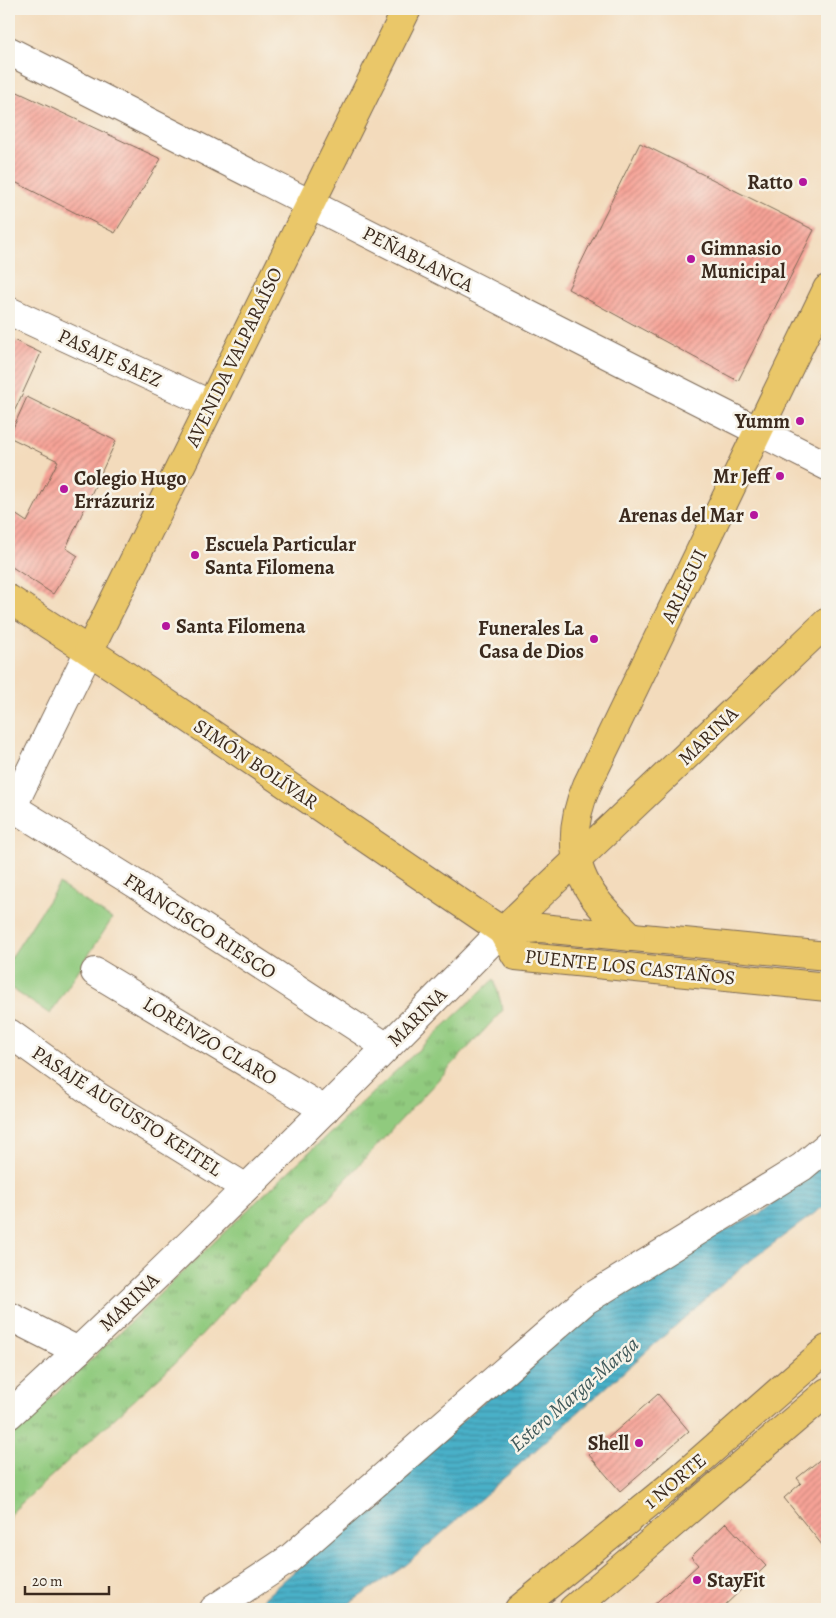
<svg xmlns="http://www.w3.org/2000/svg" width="836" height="1618" viewBox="0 0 836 1618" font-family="Alegreya,serif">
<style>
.grass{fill:url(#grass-tufts);stroke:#667a4e}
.pitch{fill:#90ca7e;stroke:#667a4e}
.water{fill:url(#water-rules);stroke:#426d73}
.building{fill:url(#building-hatch)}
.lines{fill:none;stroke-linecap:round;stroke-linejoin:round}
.minor-casing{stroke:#7b6855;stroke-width:30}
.major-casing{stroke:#7b6855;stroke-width:30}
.minor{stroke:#fff;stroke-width:28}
.major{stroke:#eac769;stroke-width:28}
.poi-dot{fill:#b5179e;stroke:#f7f3e8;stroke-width:2}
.labels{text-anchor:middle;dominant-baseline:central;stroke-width:5;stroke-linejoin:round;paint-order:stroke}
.poi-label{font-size:20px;font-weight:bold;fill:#3b2a1e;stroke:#f7f3e8;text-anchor:end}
.street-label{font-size:20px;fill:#3b2a1e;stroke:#f7f3e8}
.water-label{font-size:21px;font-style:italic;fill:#40595a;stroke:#f7f3e8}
</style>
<defs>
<pattern id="grass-tufts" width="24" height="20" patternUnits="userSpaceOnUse" patternTransform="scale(1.25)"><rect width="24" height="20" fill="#90ca7e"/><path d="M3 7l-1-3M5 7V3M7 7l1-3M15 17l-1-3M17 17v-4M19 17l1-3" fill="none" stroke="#77a467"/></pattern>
<pattern id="water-rules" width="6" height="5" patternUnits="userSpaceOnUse" patternTransform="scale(1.25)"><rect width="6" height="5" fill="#49b0c8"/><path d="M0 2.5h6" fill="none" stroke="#3e8fa2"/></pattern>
<pattern id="building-hatch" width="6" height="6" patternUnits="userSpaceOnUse" patternTransform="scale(1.25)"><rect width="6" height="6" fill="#f7a397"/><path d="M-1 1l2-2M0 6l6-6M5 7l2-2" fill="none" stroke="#c9857b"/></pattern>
</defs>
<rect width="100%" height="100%" fill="#f7f3e8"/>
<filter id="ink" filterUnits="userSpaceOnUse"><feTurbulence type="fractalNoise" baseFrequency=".02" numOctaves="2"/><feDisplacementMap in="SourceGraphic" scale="10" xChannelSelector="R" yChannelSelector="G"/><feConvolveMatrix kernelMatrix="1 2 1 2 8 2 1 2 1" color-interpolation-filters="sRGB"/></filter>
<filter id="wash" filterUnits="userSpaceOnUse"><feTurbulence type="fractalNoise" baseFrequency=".0096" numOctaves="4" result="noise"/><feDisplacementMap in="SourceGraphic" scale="20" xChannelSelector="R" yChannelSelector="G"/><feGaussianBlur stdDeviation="1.12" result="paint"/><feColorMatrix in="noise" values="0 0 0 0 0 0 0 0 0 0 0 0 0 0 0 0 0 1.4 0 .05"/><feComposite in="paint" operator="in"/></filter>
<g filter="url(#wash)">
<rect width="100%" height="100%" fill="#f3dbbc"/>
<path class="grass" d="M 494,979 L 503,1010 L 176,1362 L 12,1512 L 9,1523 L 9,1438 L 256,1202 Z"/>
<path class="pitch" d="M 59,884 L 112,919 L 50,1014 L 9,987 L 9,961 Z"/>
<path class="water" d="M 827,1160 L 827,1204 L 743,1266 L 406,1565 L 341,1609 L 252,1609 L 608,1290 L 762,1212 Z"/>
<g id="blocks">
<g class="building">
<path d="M 9,88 L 161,159 L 115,233 L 9,179 Z"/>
<path d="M 640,143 L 814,230 L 738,381 L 568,289 Z"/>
<path d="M 9,338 L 41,353 L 9,423 Z"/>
<path d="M 27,397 L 116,441 L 66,548 L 78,556 L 53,594 L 9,565 L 9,510 L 27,522 L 58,461 L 9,437 Z"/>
<path d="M 658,1394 L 689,1431 L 620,1491 L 589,1455 Z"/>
<path d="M 827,1454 L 827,1551 L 784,1498 L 801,1483 L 797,1478 Z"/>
<path d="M 726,1523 L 766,1566 L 721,1609 L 649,1609 L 698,1565 L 691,1557 Z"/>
</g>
</g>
</g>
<g filter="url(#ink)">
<use href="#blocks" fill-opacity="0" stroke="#7b6855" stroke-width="1"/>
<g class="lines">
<defs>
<g id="minor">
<path d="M 9,51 L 827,466"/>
<path d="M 9,311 L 210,404"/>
<path d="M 9,805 L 136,884 L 387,1047"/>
<path d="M 9,814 L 89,651"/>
<path d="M 95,972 L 325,1110"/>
<path d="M 9,1033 L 97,1096 L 246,1188"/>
<path d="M 9,1316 L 78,1351"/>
<path d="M 9,1415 C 179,1259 340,1095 502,931"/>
<path d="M 214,1609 L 289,1559 L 586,1300 L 802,1167 L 827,1146"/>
</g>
<g id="major">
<path d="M 9,599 L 115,668 L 502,931 L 516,956 L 827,987"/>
<path d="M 89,651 L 407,9"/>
<path d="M 502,931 L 827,622"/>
<path d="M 502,931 L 541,928 L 827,956"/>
<path d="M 631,937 C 620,925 607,914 597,901 C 568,864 570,825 587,785 L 827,289"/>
<path d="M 519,1609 L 680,1478 L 827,1349"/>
<path d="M 573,1609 L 827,1392"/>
</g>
</defs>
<use href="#minor" class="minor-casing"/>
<use href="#major" class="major-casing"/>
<use href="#minor" class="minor"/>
<use href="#major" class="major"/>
</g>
</g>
<g class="poi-dot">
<circle cx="803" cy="182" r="5"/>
<circle cx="691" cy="259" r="5"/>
<circle cx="800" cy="421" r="5"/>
<circle cx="780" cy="476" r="5"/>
<circle cx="64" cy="489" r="5"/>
<circle cx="754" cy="515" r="5"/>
<circle cx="195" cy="555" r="5"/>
<circle cx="166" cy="626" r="5"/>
<circle cx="594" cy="639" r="5"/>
<circle cx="639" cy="1443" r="5"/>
<circle cx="697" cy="1580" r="5"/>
</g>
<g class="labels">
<g class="poi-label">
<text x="793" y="182">Ratto</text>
<text x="701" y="248" text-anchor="start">Gimnasio<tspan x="701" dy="23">Municipal</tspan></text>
<text x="790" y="421">Yumm</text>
<text x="770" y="476">Mr Jeff</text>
<text x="74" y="478" text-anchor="start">Colegio Hugo<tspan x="74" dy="23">Errázuriz</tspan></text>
<text x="744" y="515">Arenas del Mar</text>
<text x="205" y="544" text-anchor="start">Escuela Particular<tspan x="205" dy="23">Santa Filomena</tspan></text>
<text x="176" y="626" text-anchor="start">Santa Filomena</text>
<text x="584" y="628">Funerales La<tspan x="584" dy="23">Casa de Dios</tspan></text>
<text x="629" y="1443">Shell</text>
<text x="707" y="1580" text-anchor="start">StayFit</text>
</g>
<g class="street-label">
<text transform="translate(418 259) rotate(27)">PEÑABLANCA</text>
<text transform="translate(234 357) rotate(-64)">AVENIDA VALPARAÍSO</text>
<text transform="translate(110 358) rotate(25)">PASAJE SAEZ</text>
<text transform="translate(684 586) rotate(-64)">ARLEGUI</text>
<text transform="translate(708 736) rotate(-44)">MARINA</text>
<text transform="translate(256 764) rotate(34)">SIMÓN BOLÍVAR</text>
<text transform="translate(200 926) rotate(33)">FRANCISCO RIESCO</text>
<text transform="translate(630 967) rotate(6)">PUENTE LOS CASTAÑOS</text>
<text transform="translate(417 1017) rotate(-45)">MARINA</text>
<text transform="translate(210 1041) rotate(31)">LORENZO CLARO</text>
<text transform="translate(127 1111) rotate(33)">PASAJE AUGUSTO KEITEL</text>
<text transform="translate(129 1302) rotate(-44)">MARINA</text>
<text transform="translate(675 1481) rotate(-40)">1 NORTE</text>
</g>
<g class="water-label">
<text transform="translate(574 1394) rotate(-41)">Estero Marga-Marga</text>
</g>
</g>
<rect width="836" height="1618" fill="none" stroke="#f7f3e8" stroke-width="30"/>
<path d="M25 1586v8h84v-8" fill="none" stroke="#3b2a1e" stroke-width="2.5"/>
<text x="32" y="1586" font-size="15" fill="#3b2a1e" stroke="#f7f3e8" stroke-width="4" paint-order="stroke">20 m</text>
</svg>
